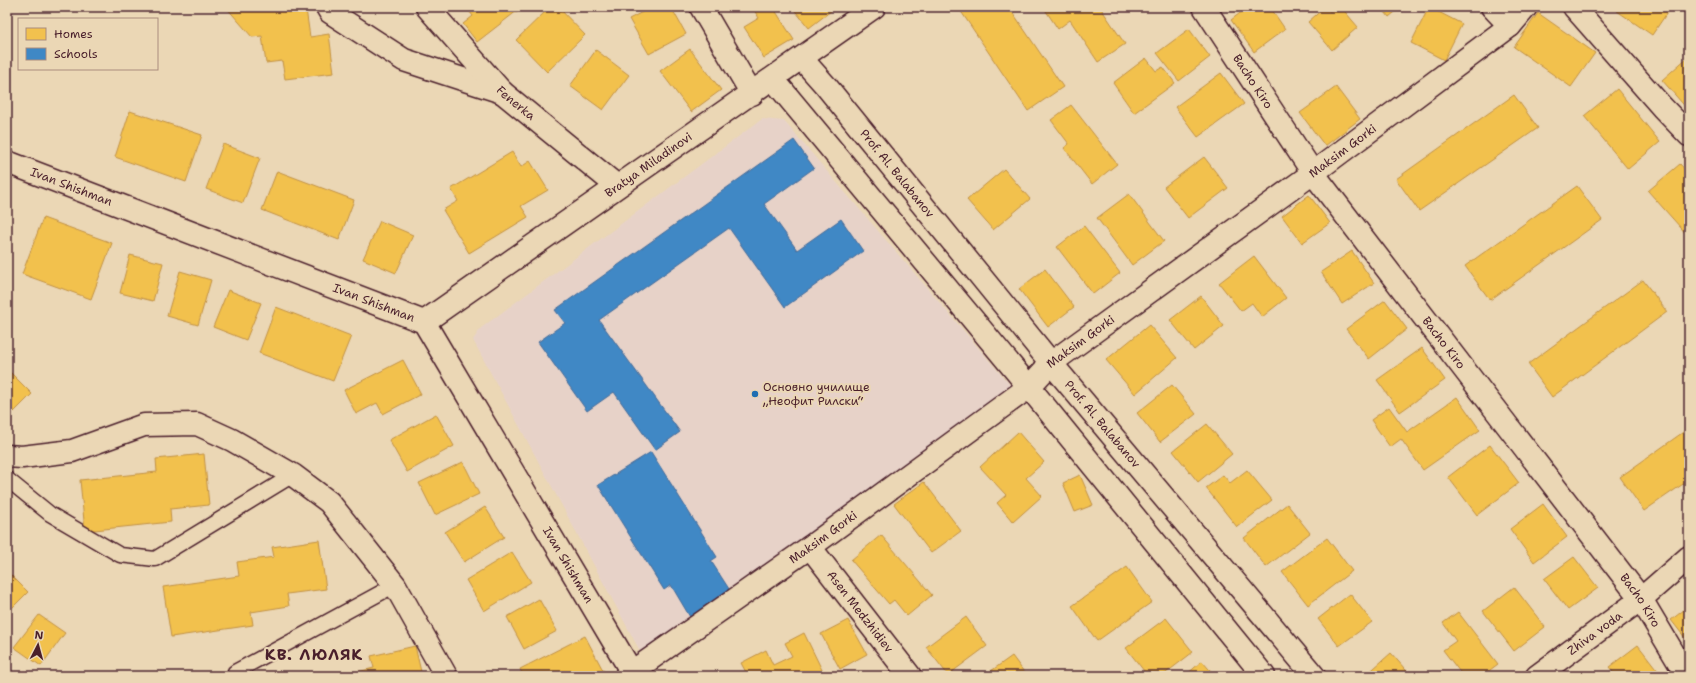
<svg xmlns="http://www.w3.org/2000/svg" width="1696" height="683" viewBox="0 0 1696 683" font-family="'Shantell Sans',sans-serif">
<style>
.built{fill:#e7d2c8}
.homes{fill:#f2c14e;stroke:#c09044}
.schools{fill:#3f88c5;stroke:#426897}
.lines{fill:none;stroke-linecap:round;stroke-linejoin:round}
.lane-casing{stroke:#4a1f2b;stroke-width:17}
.street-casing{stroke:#4a1f2b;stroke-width:25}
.lane{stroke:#ebd7b5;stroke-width:14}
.street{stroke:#ebd7b5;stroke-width:22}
.poi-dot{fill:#1f6fb2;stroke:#ebd7b5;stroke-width:1.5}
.labels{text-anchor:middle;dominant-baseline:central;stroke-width:4;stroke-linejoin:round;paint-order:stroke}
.street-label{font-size:12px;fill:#4a1f2b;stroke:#ebd7b5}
.poi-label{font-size:12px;fill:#4a1f2b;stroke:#ebd7b5;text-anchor:start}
.district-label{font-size:16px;font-weight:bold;letter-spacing:1px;fill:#4a1f2b;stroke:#ebd7b5}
</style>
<rect width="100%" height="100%" fill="#ebd7b5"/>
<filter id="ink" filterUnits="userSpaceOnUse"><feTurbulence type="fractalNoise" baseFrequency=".025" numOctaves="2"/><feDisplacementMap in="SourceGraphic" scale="8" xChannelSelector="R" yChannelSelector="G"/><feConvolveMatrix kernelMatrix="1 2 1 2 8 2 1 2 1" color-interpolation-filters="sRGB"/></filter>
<g filter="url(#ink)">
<path class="built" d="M 762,119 L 784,121 L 1011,386 L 1006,401 L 654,658 L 640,651 L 473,340 L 481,328 Z"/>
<g class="homes">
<path d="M 226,7 L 289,7 L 290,11 L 306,9 L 310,37 L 329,34 L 334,73 L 285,79 L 282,61 L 266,63 L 262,36 L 252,37 Z"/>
<path d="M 466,7 L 522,7 L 477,42 L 463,24 L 473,16 Z"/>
<path d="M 550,7 L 558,7 L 585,35 L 547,72 L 516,40 Z"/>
<path d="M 613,7 L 624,7 L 616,12 Z"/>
<path d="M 652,7 L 671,7 L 686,34 L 649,54 L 629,19 Z"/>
<path d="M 759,7 L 773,7 L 794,40 L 764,58 L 744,27 L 759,18 L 754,10 Z"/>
<path d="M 792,7 L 836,7 L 809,28 Z"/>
<path d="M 958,7 L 1009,7 L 1063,87 L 1028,111 Z"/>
<path d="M 1045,7 L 1100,7 L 1125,44 L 1098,62 L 1070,20 L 1058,29 L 1044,8 Z"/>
<path d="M 1248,7 L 1270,7 L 1285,29 L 1254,52 L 1231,20 Z"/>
<path d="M 1325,7 L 1330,12 L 1336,7 L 1341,7 L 1358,27 L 1332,50 L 1308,22 Z"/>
<path d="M 1381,7 L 1401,7 L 1389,17 Z"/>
<path d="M 1429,7 L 1462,24 L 1444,60 L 1411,43 Z"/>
<path d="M 1619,7 L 1671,7 L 1652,35 L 1617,11 Z"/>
<path d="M 1538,13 L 1595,53 L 1571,87 L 1514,47 Z"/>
<path d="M 1189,29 L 1210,57 L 1179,81 L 1157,53 Z"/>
<path d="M 690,49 L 721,90 L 691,112 L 660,71 Z"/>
<path d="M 596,50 L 629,75 L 603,110 L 570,86 Z"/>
<path d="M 1689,56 L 1689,111 L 1662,80 Z"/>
<path d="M 1146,58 L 1156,71 L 1163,67 L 1175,83 L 1134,113 L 1113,83 Z"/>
<path d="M 1221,73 L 1244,104 L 1198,137 L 1175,107 Z"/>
<path d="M 1336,87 L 1360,119 L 1325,146 L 1300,113 Z"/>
<path d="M 1617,89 L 1660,142 L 1628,169 L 1584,116 Z"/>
<path d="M 1514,95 L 1538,128 L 1419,211 L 1396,179 Z"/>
<path d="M 1071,105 L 1117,164 L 1092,184 L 1064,148 L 1069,144 L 1051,120 Z"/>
<path d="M 130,111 L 202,135 L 186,182 L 115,157 Z"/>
<path d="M 223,144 L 260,158 L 243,203 L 206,189 Z"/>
<path d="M 512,152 L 521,167 L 530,161 L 548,190 L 521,206 L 528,217 L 469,253 L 443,210 L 458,201 L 451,189 Z"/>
<path d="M 1204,157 L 1228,188 L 1188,218 L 1164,187 Z"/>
<path d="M 1680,164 L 1689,174 L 1689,237 L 1648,191 Z"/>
<path d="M 1004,169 L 1030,199 L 993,230 L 967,200 Z"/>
<path d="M 277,171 L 354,200 L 339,240 L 262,210 Z"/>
<path d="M 1577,186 L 1602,220 L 1490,300 L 1465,266 Z"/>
<path d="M 1129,194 L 1164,241 L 1132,265 L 1097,218 Z"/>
<path d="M 1309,195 L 1330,223 L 1302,243 L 1282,216 Z"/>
<path d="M 43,218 L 112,243 L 91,299 L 22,274 Z"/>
<path d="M 380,221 L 413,235 L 396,273 L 363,259 Z"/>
<path d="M 1084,226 L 1120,273 L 1093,294 L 1057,247 Z"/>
<path d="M 1352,251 L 1374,283 L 1342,304 L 1321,272 Z"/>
<path d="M 130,255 L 163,263 L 153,301 L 120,293 Z"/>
<path d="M 1254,256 L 1286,298 L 1262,317 L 1252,303 L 1241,311 L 1219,283 Z"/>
<path d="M 1045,269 L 1074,307 L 1048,327 L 1019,289 Z"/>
<path d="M 180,271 L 211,280 L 198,325 L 167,316 Z"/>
<path d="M 1643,280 L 1667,312 L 1552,397 L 1528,364 Z"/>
<path d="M 228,290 L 261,303 L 246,340 L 213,327 Z"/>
<path d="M 1201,296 L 1224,326 L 1194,350 L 1170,320 Z"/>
<path d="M 1385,300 L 1407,329 L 1369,359 L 1346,329 Z"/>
<path d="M 276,307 L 351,336 L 333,381 L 259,353 Z"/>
<path d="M 1149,325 L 1177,358 L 1135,394 L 1106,360 Z"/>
<path d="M 1422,348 L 1445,380 L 1400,412 L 1377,380 Z"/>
<path d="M 403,360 L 421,394 L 383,414 L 377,403 L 356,414 L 344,390 Z"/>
<path d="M 7,369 L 32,394 L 14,412 L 7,406 Z"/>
<path d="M 1172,385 L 1196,414 L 1160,442 L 1137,413 Z"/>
<path d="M 1457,397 L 1480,430 L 1423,470 L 1401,439 L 1390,447 L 1371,420 L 1389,407 L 1407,432 Z"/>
<path d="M 436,414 L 454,446 L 407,472 L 389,440 Z"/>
<path d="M 1207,424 L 1232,454 L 1198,482 L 1173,451 Z"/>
<path d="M 1689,428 L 1689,480 L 1644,511 L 1620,477 Z"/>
<path d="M 1018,432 L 1044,462 L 1026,478 L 1042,496 L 1013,522 L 997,503 L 1006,495 L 980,467 Z"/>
<path d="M 1490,445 L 1519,483 L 1477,515 L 1448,477 Z"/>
<path d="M 204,454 L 209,505 L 170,509 L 171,522 L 85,531 L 80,480 L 157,472 L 156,459 Z"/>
<path d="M 463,462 L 479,494 L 435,515 L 419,483 Z"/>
<path d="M 1247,470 L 1272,500 L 1237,527 L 1206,488 L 1223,475 L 1230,483 Z"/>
<path d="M 1080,475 L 1093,505 L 1075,512 L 1063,483 Z"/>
<path d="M 924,482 L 961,531 L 931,553 L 894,504 Z"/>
<path d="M 1287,504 L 1310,533 L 1266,567 L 1244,538 Z"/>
<path d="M 1543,504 L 1567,537 L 1534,562 L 1510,529 Z"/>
<path d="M 485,507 L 504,537 L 464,562 L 445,532 Z"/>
<path d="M 881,535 L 932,595 L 907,616 L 894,600 L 889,604 L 851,560 Z"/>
<path d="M 1327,538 L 1352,571 L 1308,605 L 1282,572 Z"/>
<path d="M 319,540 L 326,589 L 287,594 L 289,606 L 251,612 L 253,625 L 171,637 L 163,587 L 239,576 L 237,562 L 274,557 L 272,547 Z"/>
<path d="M 512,552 L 531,582 L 484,611 L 466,580 Z"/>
<path d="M 1574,557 L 1598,588 L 1568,610 L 1544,579 Z"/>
<path d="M 1127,567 L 1152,602 L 1097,641 L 1072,606 Z"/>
<path d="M 7,571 L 28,592 L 7,613 Z"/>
<path d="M 1514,587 L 1545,627 L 1514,651 L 1483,611 Z"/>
<path d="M 1350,594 L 1372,622 L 1339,646 L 1318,619 Z"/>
<path d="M 539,599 L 557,631 L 524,649 L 507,617 Z"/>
<path d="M 1689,606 L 1689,643 L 1671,620 Z"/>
<path d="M 1458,612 L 1498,664 L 1482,676 L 1463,676 L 1443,650 L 1456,641 L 1443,623 Z"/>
<path d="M 39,615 L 65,633 L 41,666 L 14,647 Z"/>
<path d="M 966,617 L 987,646 L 948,675 L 926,647 Z"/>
<path d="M 1166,618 L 1193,652 L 1162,676 L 1148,676 L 1126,648 Z"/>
<path d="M 848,620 L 867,654 L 840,669 L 821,634 Z"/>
<path d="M 804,633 L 823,672 L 815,676 L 748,676 L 741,663 L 766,650 L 773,665 L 792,656 L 785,643 Z"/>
<path d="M 585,636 L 606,676 L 523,676 L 520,669 Z"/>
<path d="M 1638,645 L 1662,676 L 1616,676 L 1609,667 Z"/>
<path d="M 415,646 L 422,676 L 340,676 L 374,668 L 371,656 Z"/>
<path d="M 1391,653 L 1411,676 L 1365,676 Z"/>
<path d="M 1012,656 L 1027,676 L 984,676 Z"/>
<path d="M 1202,661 L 1215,676 L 1185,676 Z"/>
</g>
<g class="schools">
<path d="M 794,140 L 814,168 L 764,204 L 797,250 L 841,219 L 863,251 L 785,307 L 729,228 L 599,320 L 680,432 L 655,450 L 614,392 L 587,411 L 538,342 L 565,323 L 555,310 Z"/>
<path d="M 651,452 L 717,557 L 711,561 L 731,592 L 690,617 L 671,585 L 664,590 L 598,485 Z"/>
</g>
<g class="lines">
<defs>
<g id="lane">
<path d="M 7,479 L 50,514 L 120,555 L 155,559 L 293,475"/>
<path d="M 235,672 L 395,585"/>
</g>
<g id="street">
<path d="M 327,7 L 330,12 L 404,60 L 502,92"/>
<path id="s1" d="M 427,7 L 502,92 L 617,186"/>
<path d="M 701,7 L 752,94"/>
<path id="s2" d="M 1204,7 L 1313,173 L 1641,599 L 1687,676"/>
<path d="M 1492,7 L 1510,26"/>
<path d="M 1574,7 L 1662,107 L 1689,135"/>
<path id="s3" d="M 802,59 L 826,86 L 1051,363 L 1314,676"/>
<path d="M 773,79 L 1029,387 L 1264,676"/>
<path id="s4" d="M 7,162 L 424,322 L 634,676"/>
<path id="s5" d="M 424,322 L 874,7"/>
<path d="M 7,456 L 22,457 L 72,451 L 144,425 L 197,424 L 232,440 L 293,475 L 329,502 L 395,585 L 446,676"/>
<path id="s6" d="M 810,547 L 910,676"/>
<path id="s7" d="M 626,676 L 810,547 L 1029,387 L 1051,363 L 1313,173 L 1510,26 L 1526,7"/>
<path id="s8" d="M 1537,676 L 1641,599 L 1689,557"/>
</g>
</defs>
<use href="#lane" class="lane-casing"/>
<use href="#street" class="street-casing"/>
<use href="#lane" class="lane"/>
<use href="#street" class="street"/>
</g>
</g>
<circle class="poi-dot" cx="755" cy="394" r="4"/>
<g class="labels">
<g class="street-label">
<text stroke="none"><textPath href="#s2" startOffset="89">Bacho Kiro</textPath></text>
<text stroke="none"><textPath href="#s1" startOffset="131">Fenerka</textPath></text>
<text stroke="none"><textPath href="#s7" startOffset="889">Maksim Gorki</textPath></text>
<text stroke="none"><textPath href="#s5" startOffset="274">Bratya Miladinovi</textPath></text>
<text stroke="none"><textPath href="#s3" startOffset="149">Prof. Al. Balabanov</textPath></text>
<text stroke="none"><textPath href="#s4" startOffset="69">Ivan Shishman</textPath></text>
<text stroke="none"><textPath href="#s4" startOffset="393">Ivan Shishman</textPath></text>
<text stroke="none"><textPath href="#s7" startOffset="565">Maksim Gorki</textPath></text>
<text stroke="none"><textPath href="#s2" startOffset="413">Bacho Kiro</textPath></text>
<text stroke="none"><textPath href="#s3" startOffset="473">Prof. Al. Balabanov</textPath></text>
<text stroke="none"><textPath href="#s7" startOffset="241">Maksim Gorki</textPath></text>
<text stroke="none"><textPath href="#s4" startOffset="729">Ivan Shishman</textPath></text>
<text stroke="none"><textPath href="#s2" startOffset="737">Bacho Kiro</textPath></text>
<text stroke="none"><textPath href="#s6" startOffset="82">Asen Medzhidiev</textPath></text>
<text stroke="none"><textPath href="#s8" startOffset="72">Zhiva voda</textPath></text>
</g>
<g class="poi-label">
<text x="763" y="387">Основно училище<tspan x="763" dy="14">„Неофит Рилски“</tspan></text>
</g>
<g class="district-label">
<text x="314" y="654">КВ. ЛЮЛЯК</text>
</g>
</g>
<rect width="1696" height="683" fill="none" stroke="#ebd7b5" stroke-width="24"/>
<rect x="12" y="12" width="1672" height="659" fill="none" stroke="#4a1f2b" stroke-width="1.5" filter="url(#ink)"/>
<rect x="18" y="18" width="140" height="52" fill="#ebd7b5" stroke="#ab8d7e"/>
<rect x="26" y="28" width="20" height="12" fill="#f2c14e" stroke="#ab8d7e"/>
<text x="54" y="38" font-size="12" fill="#4a1f2b">Homes</text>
<rect x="26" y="48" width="20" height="12" fill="#3f88c5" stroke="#ab8d7e"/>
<text x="54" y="58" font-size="12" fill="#4a1f2b">Schools</text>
<g transform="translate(38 645) rotate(6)" stroke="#ebd7b5" stroke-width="3" paint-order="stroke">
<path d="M0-3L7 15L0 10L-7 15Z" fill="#4a1f2b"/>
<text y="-6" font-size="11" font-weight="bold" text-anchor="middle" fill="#4a1f2b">N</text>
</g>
</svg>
